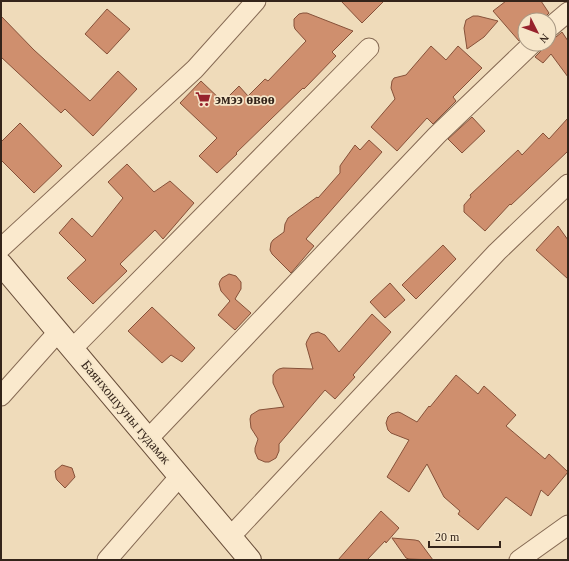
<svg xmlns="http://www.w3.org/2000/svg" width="569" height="561" viewBox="0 0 569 561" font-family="Georgia,serif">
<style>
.building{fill:#cf8f6e;stroke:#865139}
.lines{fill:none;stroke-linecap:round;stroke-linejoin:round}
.street-casing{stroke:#866a54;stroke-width:21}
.secondary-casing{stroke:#674c38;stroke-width:24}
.street{stroke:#fae9cd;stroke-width:19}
.secondary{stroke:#fae9cd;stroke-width:22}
.labels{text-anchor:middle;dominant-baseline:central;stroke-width:3.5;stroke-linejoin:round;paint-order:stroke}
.poi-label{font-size:14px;font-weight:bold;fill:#34241a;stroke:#f6e6c9;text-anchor:start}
.street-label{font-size:14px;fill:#34241a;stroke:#f6e6c9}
</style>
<rect width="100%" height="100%" fill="#efdbba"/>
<g class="building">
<path d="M 341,1 L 384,1 L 362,23 Z"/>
<path d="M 506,1 L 541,1 L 549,13 L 542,20 L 525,20 L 525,36 L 519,41 L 493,11 Z"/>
<path d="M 107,9 L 130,29 L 107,54 L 85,34 Z"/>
<path d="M 303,13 L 307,13 L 353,31 L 332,52 L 336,56 L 304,89 L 303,88 L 236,153 L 237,154 L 217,173 L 199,156 L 217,138 L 180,103 L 201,81 L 223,102 L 239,86 L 248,96 L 265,79 L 268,81 L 306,41 L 295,29 L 294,26 L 294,19 L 299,14 Z"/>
<path d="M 1,16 L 34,50 L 90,101 L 118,71 L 137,89 L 93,136 L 65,109 L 61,113 L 1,57 Z"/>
<path d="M 473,16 L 478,16 L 498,21 L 484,37 L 467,49 L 464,28 L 466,20 Z"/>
<path d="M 562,32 L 568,41 L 568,77 L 551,54 L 543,63 L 535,57 L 540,52 L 542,47 L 543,44 L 549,44 L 549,39 L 556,37 Z"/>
<path d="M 431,46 L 446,60 L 458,46 L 482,68 L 453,97 L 456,101 L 433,124 L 427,118 L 397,151 L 371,127 L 395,99 L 391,88 L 392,81 L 394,78 L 406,75 Z"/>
<path d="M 472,117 L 485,131 L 462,153 L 448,139 Z"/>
<path d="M 568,118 L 568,151 L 511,205 L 510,204 L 485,231 L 464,212 L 464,205 L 471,197 L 470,195 L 518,150 L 522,155 L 543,133 L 549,139 Z"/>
<path d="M 20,123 L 62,166 L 34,193 L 1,160 L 1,142 Z"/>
<path d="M 369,140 L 382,152 L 306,239 L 314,246 L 291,273 L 272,254 L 270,250 L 271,243 L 273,240 L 284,232 L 285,224 L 288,218 L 317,197 L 318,198 L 340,173 L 340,166 L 342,163 L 355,145 L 360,150 Z"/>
<path d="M 127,164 L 154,192 L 170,181 L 194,203 L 163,239 L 155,230 L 120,264 L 127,271 L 93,304 L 67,278 L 86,260 L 59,233 L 72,218 L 92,237 L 123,198 L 108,182 Z"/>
<path d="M 558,226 L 568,240 L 568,279 L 536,250 Z"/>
<path d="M 443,245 L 456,259 L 416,299 L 402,285 Z"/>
<path d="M 229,274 L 236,276 L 241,282 L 241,289 L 235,299 L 251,313 L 235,330 L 218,315 L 230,301 L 221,291 L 219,284 L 220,281 L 222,278 Z"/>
<path d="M 390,283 L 405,300 L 385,318 L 370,302 Z"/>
<path d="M 152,307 L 195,348 L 182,362 L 171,355 L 162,363 L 128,331 Z"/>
<path d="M 372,314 L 391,332 L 353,375 L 355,377 L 335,399 L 325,390 L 279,444 L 279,451 L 276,458 L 269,462 L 265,462 L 258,459 L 255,452 L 255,448 L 258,439 L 251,428 L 250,419 L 251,415 L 259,410 L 284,407 L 273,383 L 273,375 L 276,371 L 279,369 L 283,368 L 313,369 L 306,344 L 307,341 L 311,334 L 318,332 L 325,335 L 339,352 Z"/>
<path d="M 456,375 L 478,394 L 484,386 L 516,415 L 506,426 L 545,459 L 549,454 L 568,472 L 548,496 L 541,490 L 531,516 L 506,497 L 478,530 L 458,514 L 460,511 L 444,497 L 427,464 L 409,492 L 387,477 L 409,440 L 391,433 L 388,430 L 386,423 L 388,417 L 391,414 L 398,412 L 401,413 L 417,422 L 429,406 L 430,407 Z"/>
<path d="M 62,465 L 72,468 L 75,477 L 65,488 L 57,480 L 56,478 L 55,471 Z"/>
<path d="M 381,511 L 399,528 L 386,543 L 385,541 L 367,560 L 338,560 Z"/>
<path d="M 392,538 L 415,540 L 419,541 L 433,560 L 409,559 L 406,558 Z"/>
</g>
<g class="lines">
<defs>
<g id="street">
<path d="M 549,28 L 568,12"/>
<path d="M 1,248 L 195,69 L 256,1"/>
<path d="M 72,349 L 369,48"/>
<path d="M 1,396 L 58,332"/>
<path d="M 148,439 L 437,135 L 532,44"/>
<path d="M 230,537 L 497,252 L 568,184"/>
<path d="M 107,560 L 180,476"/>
<path d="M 519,560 L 568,525"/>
</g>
<path id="secondary" d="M 1,264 L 250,560"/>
</defs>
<use href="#street" class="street-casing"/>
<use href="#secondary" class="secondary-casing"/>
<use href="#street" class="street"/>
<use href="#secondary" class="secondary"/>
</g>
<defs>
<symbol id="supermarket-bare" viewBox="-9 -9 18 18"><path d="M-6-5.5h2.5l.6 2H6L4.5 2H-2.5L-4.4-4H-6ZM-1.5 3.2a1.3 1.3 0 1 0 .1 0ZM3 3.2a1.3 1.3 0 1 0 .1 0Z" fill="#97222c" stroke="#f6e6c9" stroke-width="2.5" paint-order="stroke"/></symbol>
</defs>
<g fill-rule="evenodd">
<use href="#supermarket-bare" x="192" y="88" width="22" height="22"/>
</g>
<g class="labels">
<g class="poi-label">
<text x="215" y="99">эмээ өвөө</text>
</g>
<g class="street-label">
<text transform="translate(126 412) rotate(50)">Баянхошууны гудамж</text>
</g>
</g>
<rect width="569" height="561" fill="none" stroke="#34241a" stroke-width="4"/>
<g transform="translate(537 32) rotate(132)"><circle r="19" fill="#f6e6c9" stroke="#a89883"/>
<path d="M0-3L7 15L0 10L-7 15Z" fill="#97222c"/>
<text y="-6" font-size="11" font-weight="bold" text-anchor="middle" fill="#34241a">N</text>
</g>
<path d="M429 541v6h71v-6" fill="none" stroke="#34241a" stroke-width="2"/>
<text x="435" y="541" font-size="12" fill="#34241a" stroke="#f6e6c9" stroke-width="3" paint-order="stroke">20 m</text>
</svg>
